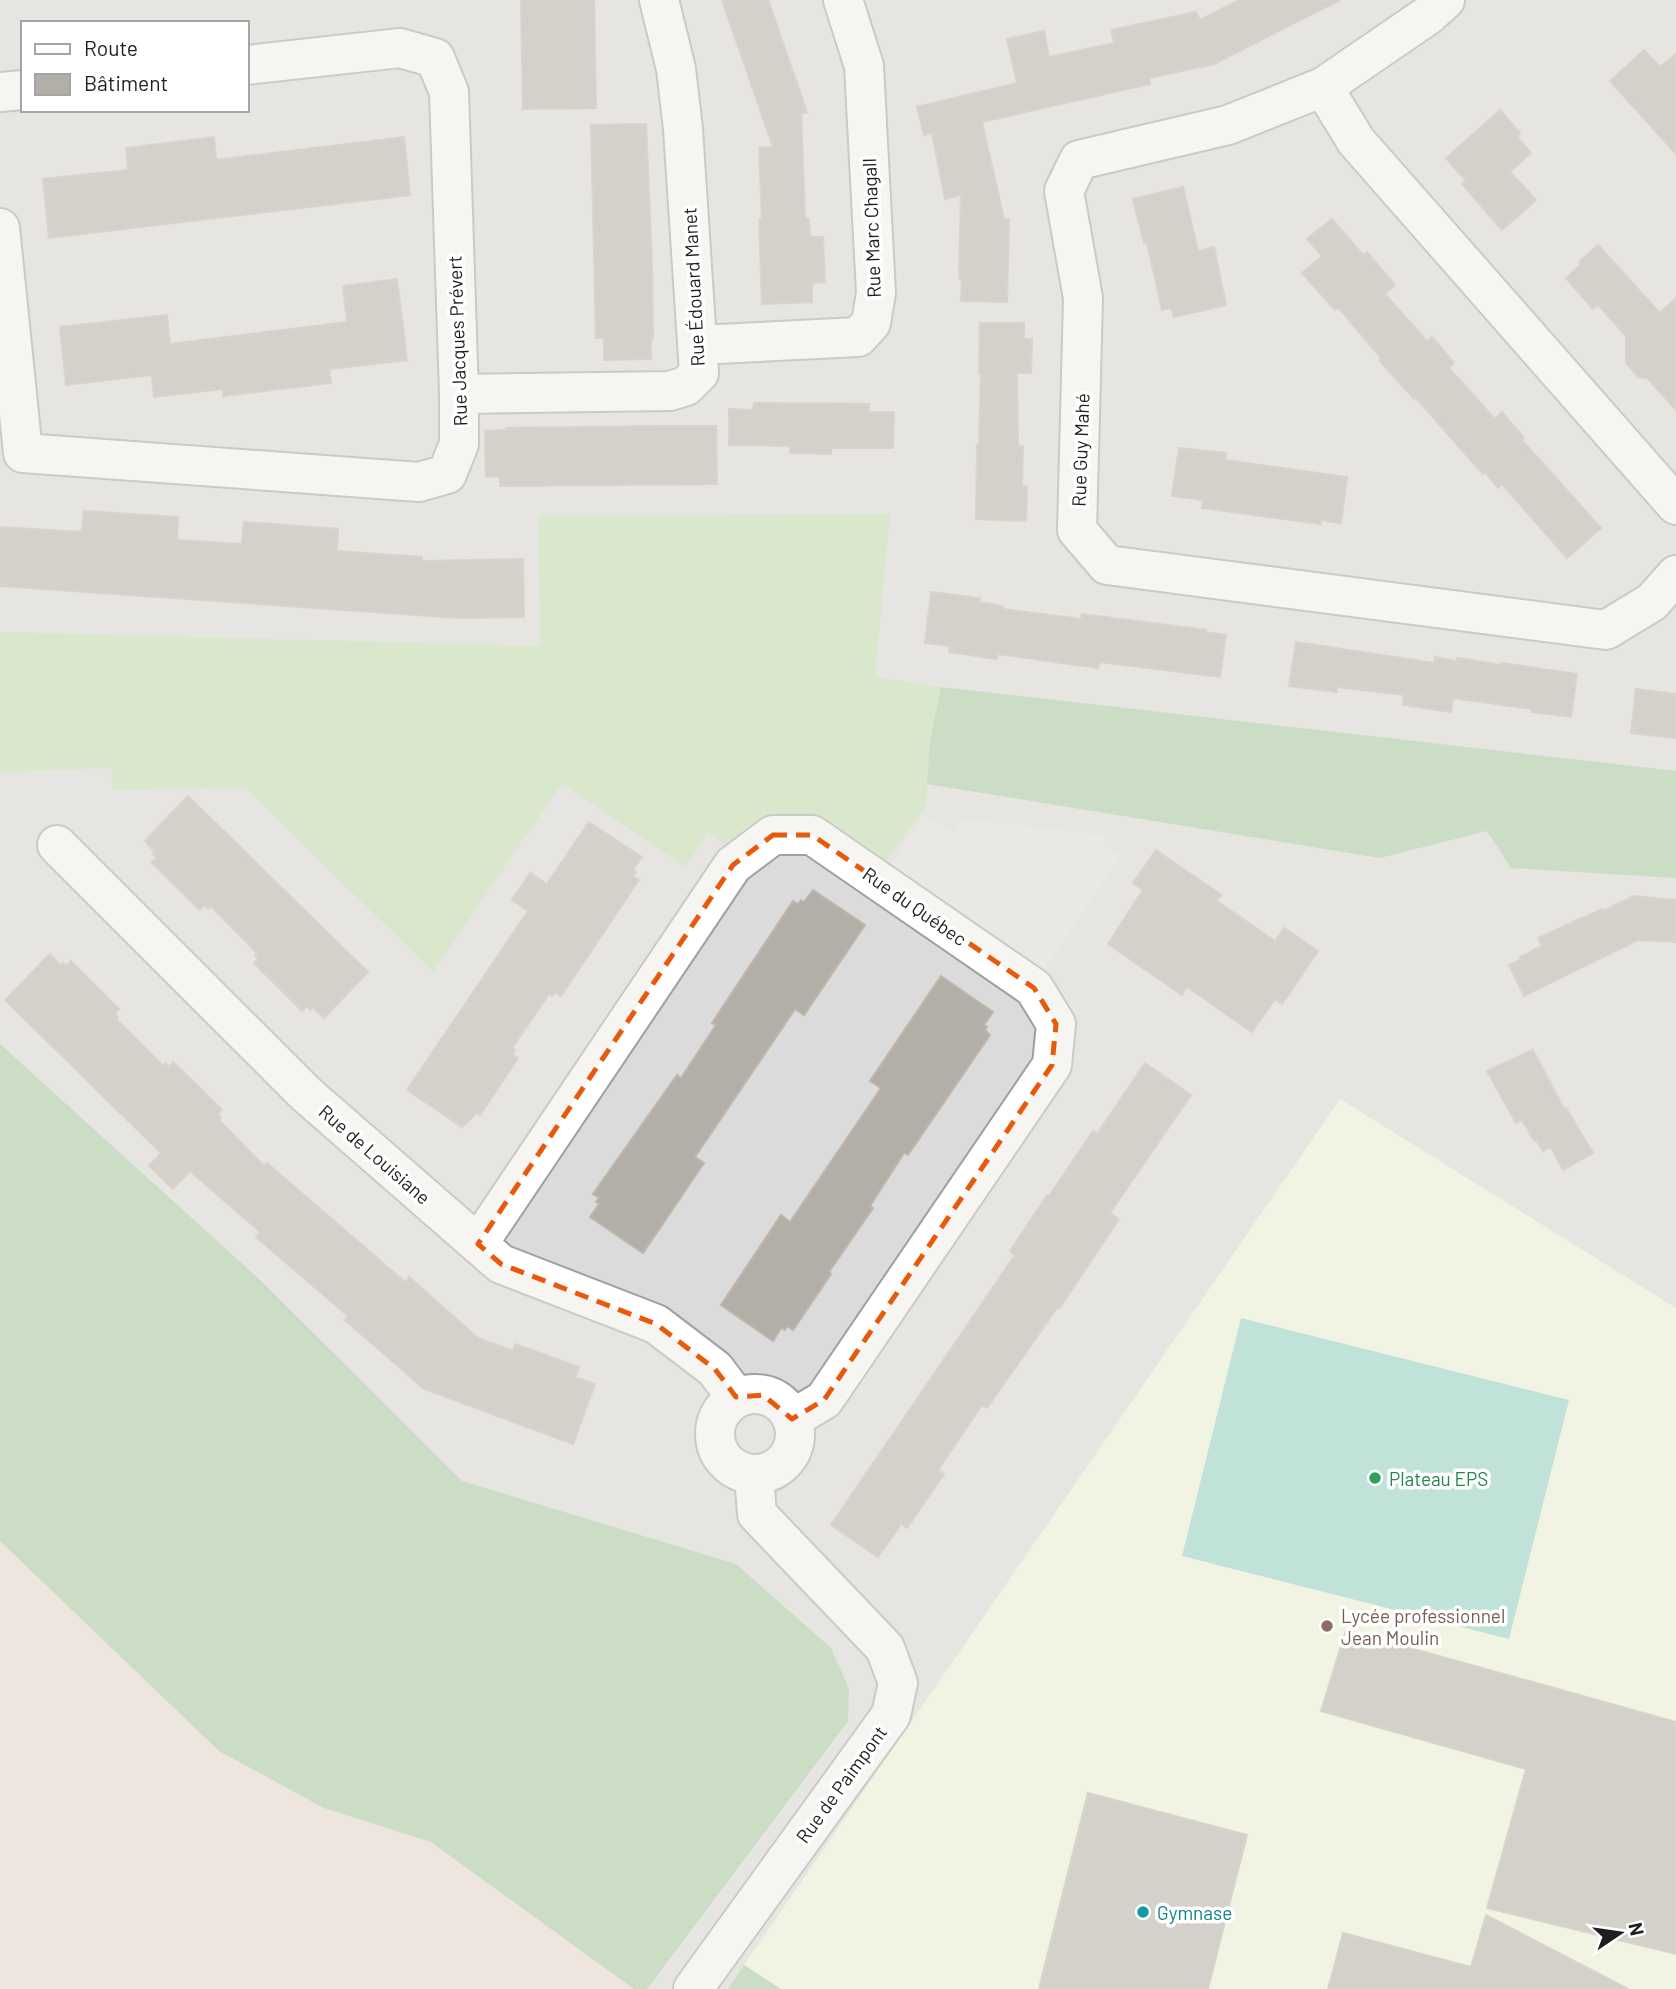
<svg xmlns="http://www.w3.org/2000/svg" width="1676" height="1989" viewBox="0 0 1676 1989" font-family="Barlow,sans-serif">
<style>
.residential{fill:#dcdbdb;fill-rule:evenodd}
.commercial{fill:#eddbd5}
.education{fill:#f6fce0}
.grass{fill:#bee3af}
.forest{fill:#a1c99d}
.pitch{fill:#8ad6c8}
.parking{fill:#e2e2e2}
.building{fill:#b3afa8;stroke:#beb6a8;stroke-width:2}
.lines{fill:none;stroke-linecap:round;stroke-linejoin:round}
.minor-casing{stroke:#9f9f9f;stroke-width:42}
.minor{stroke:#fff;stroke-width:38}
.marked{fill:none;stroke:#e8590c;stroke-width:5;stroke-dasharray:14 9;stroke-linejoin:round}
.leisure-dot{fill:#2e9e5b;stroke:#fff;stroke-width:2.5}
.education-dot{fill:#8d6e63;stroke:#fff;stroke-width:2.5}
.culture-dot{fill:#0f9aa8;stroke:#fff;stroke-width:2.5}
.labels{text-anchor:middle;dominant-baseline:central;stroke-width:7;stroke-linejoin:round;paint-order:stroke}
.street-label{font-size:19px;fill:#1e1e1e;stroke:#fff}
.leisure-label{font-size:19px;fill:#27864d;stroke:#fff;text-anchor:start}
.education-label{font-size:19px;fill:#785e54;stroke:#fff;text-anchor:start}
.culture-label{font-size:19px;fill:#0d838f;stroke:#fff;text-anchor:start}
</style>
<rect width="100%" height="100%" fill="#eeede5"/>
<path class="residential" d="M 0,0 L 1676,0 L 1676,1989 L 0,1989 ZM 23,23 L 247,23 L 247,110 L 23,110 Z"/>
<path class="commercial" d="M 0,1541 L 219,1751 L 324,1808 L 431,1842 L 634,1989 L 0,1989 Z"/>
<path class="education" d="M 1340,1099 L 1676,1308 L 1676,1989 L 781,1989 L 744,1965 Z"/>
<path class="grass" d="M 890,514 L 875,677 L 941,687 L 930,743 L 926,807 L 882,865 L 762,822 L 748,828 L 728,846 L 708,833 L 685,867 L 562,783 L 433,972 L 245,787 L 113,790 L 111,768 L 0,772 L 0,632 L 540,646 L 538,516 Z"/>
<g class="forest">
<path d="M 941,687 L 1676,771 L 1676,878 L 1511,868 L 1487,831 L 1380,858 L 927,784 L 930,742 Z"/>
<path d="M 0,1044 L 259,1279 L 462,1481 L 736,1564 L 831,1648 L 849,1689 L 848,1721 L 647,1989 L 634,1989 L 431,1842 L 324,1808 L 219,1751 L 0,1541 Z"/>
<path d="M 744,1965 L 781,1989 L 728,1989 Z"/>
</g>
<path class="pitch" d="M 1241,1318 L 1569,1400 L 1509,1639 L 1182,1556 Z"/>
<path class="parking" d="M 924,815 L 953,833 L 963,819 L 1106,835 L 1102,843 L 1120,856 L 1042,973 L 888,869 Z"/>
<g class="building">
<path d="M 521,0 L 594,0 L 596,108 L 523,109 Z"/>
<path d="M 722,0 L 768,0 L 807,112 L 801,114 L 805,218 L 809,219 L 810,237 L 823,237 L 825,282 L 812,283 L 812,302 L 762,304 L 759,220 L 762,220 L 759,148 L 773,147 Z"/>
<path d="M 1239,0 L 1340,0 L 1214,64 L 1149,78 L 1150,84 L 982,122 L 1004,219 L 1009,219 L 1007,302 L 961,301 L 962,279 L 959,278 L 961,195 L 945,199 L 932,133 L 924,135 L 917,107 L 1017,83 L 1007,39 L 1044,31 L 1049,57 L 1114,43 L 1111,30 L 1196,12 L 1200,20 Z"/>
<path d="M 1644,50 L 1660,67 L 1676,54 L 1676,154 L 1610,81 Z"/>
<path d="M 1500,110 L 1520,133 L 1517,137 L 1531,153 L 1510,172 L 1536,200 L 1502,230 L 1462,184 L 1466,181 L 1446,158 Z"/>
<path d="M 646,124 L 652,264 L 653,338 L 651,337 L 651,359 L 604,360 L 604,338 L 596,338 L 591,125 Z"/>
<path d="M 214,137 L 216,160 L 404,137 L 410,195 L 49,238 L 43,179 L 128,170 L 126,148 Z"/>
<path d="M 1183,187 L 1198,251 L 1214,247 L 1226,305 L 1174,317 L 1171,308 L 1162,310 L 1147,243 L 1144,243 L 1133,199 Z"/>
<path d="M 1332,219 L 1363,255 L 1367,252 L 1395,285 L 1385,294 L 1427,341 L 1432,337 L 1454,363 L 1449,368 L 1495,419 L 1502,412 L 1524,438 L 1522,440 L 1601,528 L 1567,558 L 1502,484 L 1498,488 L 1485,472 L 1483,474 L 1415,397 L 1414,399 L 1379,360 L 1381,358 L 1338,307 L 1335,310 L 1302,273 L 1322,256 L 1307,239 Z"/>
<path d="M 1598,245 L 1660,313 L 1676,298 L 1676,410 L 1647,378 L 1638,377 L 1626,363 L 1626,336 L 1598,305 L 1593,309 L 1566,278 L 1579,266 L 1580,261 Z"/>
<path d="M 397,279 L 407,360 L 329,369 L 331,383 L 223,396 L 223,389 L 154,397 L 152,375 L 66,385 L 60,327 L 167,315 L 170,344 L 347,322 L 343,286 Z"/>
<path d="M 980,323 L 1024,323 L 1024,339 L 1032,339 L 1031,373 L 1017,373 L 1018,446 L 1023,446 L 1022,486 L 1027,486 L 1026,521 L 976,519 L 977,445 L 979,445 L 981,373 L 979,373 Z"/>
<path d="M 754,403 L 869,404 L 869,412 L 894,412 L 893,448 L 831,448 L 831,454 L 790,453 L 790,446 L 729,445 L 729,409 L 753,410 Z"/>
<path d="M 659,426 L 716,426 L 717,484 L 500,486 L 500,476 L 486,477 L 485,431 L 506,430 L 506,428 Z"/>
<path d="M 1179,448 L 1226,453 L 1225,460 L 1347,477 L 1341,523 L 1321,520 L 1321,524 L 1202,508 L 1203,500 L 1172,496 Z"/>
<path d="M 84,511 L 178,517 L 177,540 L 242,544 L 244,522 L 338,529 L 337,551 L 422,557 L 422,561 L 523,559 L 524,617 L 459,618 L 0,586 L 0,527 L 82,532 Z"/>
<path d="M 931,592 L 980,598 L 979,602 L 1003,606 L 1003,609 L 1081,619 L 1082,614 L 1206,630 L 1206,632 L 1226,635 L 1220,677 L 1099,662 L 1098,668 L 998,654 L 997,659 L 949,652 L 950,646 L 925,643 Z"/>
<path d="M 1296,642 L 1434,663 L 1435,657 L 1457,661 L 1457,658 L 1501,665 L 1501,663 L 1577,674 L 1571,717 L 1531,712 L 1532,709 L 1453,698 L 1451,712 L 1403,705 L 1404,695 L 1337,687 L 1337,692 L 1289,686 Z"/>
<path d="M 1636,689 L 1676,694 L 1676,738 L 1631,733 Z"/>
<path d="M 188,796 L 368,972 L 324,1018 L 313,1007 L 310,1010 L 307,1006 L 302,1011 L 254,963 L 258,959 L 255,955 L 257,953 L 211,906 L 208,909 L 205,905 L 200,910 L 151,862 L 157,858 L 153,854 L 155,852 L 145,841 Z"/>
<path d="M 589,822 L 642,857 L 633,870 L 636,872 L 633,876 L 639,880 L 561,996 L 555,992 L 552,996 L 549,994 L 512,1048 L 515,1050 L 512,1055 L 518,1058 L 480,1115 L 477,1113 L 462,1127 L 407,1090 L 528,911 L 512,900 L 530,873 L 547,884 Z"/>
<path d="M 1156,850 L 1221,895 L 1217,901 L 1275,941 L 1284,928 L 1318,951 L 1282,1004 L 1275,999 L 1252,1032 L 1187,987 L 1182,995 L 1108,944 L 1143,890 L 1133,883 Z"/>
<path d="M 813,890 L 865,925 L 804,1015 L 795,1009 L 695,1157 L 704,1163 L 643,1253 L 590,1217 L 599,1204 L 596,1202 L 599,1198 L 593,1194 L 677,1075 L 681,1078 L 716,1025 L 712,1023 L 793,901 L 798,904 L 801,900 L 804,902 Z"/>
<path d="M 1634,896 L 1676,900 L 1676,942 L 1638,940 L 1524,996 L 1509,965 L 1522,959 L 1520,957 L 1542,946 L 1538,938 L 1602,909 L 1603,911 Z"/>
<path d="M 50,954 L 60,965 L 63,963 L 66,966 L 71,961 L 119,1009 L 115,1014 L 118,1017 L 116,1019 L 163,1066 L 166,1063 L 169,1067 L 173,1062 L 198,1086 L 222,1110 L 218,1114 L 221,1118 L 219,1120 L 264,1166 L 267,1163 L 405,1282 L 409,1277 L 478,1338 L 513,1351 L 515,1344 L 579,1367 L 575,1377 L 595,1384 L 573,1444 L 424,1389 L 345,1320 L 348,1316 L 256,1237 L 260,1232 L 190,1171 L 173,1189 L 149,1166 L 161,1153 L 5,1000 Z"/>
<path d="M 941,976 L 993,1012 L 984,1025 L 987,1027 L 985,1030 L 990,1035 L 908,1155 L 904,1153 L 870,1206 L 873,1208 L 829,1272 L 831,1274 L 793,1330 L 787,1326 L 785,1330 L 781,1328 L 773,1341 L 721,1305 L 781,1215 L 790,1222 L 881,1088 L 870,1081 Z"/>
<path d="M 1533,1050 L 1564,1109 L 1566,1108 L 1593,1153 L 1563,1170 L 1551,1147 L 1543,1151 L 1536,1140 L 1534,1141 L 1522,1120 L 1516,1123 L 1487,1071 Z"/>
<path d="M 1145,1063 L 1191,1095 L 1110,1213 L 1119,1219 L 1059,1309 L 1057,1308 L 987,1408 L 982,1405 L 938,1470 L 944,1474 L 907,1528 L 901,1524 L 878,1557 L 831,1525 L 1015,1255 L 1010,1251 L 1047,1195 L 1049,1196 L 1093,1131 L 1097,1134 Z"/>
<path d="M 1346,1630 L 1676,1722 L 1676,1954 L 1487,1908 L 1526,1769 L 1321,1711 Z"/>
<path d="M 1088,1793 L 1247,1835 L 1208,1989 L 1039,1989 Z"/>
<path d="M 1486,1915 L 1628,1989 L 1328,1989 L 1343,1933 L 1471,1967 Z"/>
</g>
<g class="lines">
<defs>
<g id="minor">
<path d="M 1445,0 L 1427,16 L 1323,87 L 1228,125 L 1079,160 L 1064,191 L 1083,298 L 1077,530 L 1107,565 L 1606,630 L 1652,602 L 1676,575"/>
<path d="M 1323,87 L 1356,141 L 1676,505"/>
<path d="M 0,92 L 23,90"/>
<path d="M 0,228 L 23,453 L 419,482 L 447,474 L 459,444 L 459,394 L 449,92 L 435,58 L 400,48 L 247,65"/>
<path d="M 698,345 L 858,337 L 871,323 L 876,293 L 864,66 L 843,0"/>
<path d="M 459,394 L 670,391 L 686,386 L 699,373 L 683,129 L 676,69 L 659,0"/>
<path d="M 57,845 L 306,1094 L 501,1264 L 656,1324 L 715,1369 L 736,1397"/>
<path d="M 478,1244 L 733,865 L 773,835 L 812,835 L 1034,988 L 1056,1024 L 1052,1065 L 824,1400 L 792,1419"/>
<circle cx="755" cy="1434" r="40"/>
<path d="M 693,1989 L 891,1715 L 898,1683 L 885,1648 L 757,1514 L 754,1475"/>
</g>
</defs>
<use href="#minor" class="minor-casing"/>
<use href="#minor" class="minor"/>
</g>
<path d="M0 0H1676V1989H0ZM 773,835 L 812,835 L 1034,988 L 1056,1024 L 1052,1065 L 824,1400 L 792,1419 L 763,1395 L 736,1397 L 715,1369 L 656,1324 L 501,1264 L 478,1244 L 733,865 Z" fill="#eeede5" fill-opacity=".55" fill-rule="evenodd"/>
<path class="marked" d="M 773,835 L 812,835 L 1034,988 L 1056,1024 L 1052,1065 L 824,1400 L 792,1419 L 763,1395 L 736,1397 L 715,1369 L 656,1324 L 501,1264 L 478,1244 L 733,865 Z"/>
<circle class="leisure-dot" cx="1375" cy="1478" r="7"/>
<circle class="education-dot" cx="1327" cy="1626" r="7"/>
<circle class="culture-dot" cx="1143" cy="1912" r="7"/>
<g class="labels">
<g class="street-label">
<text transform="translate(871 228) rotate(-92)">Rue Marc Chagall</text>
<text transform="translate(693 287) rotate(-93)">Rue Édouard Manet</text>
<text transform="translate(457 341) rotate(-92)">Rue Jacques Prévert</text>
<text transform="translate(1080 450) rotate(-88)">Rue Guy Mahé</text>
<text transform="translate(915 906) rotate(35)">Rue du Québec</text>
<text transform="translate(375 1154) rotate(41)">Rue de Louisiane</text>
<text transform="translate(841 1784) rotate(-54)">Rue de Paimpont</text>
</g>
<g class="leisure-label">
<text x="1389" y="1478">Plateau EPS</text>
</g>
<g class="education-label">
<text x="1341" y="1615">Lycée professionnel<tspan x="1341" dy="22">Jean Moulin</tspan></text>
</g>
<g class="culture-label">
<text x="1157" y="1912">Gymnase</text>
</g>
</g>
<rect x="21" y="21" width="228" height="91" fill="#ffffff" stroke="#a5a5a5" stroke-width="2"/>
<rect x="35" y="44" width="35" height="10" fill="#ffffff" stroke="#a5a5a5" stroke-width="2"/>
<text x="84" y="56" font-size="21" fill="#1e1e1e">Route</text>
<rect x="35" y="74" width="35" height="21" fill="#b3afa8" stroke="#a5a5a5" stroke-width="2"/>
<text x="84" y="91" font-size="21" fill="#1e1e1e">Bâtiment</text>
<g transform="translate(1620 1933) rotate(77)" stroke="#ffffff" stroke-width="5" paint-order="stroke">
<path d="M0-5L12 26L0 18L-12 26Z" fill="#1e1e1e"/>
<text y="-10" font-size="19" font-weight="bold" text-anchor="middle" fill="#1e1e1e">N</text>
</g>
</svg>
